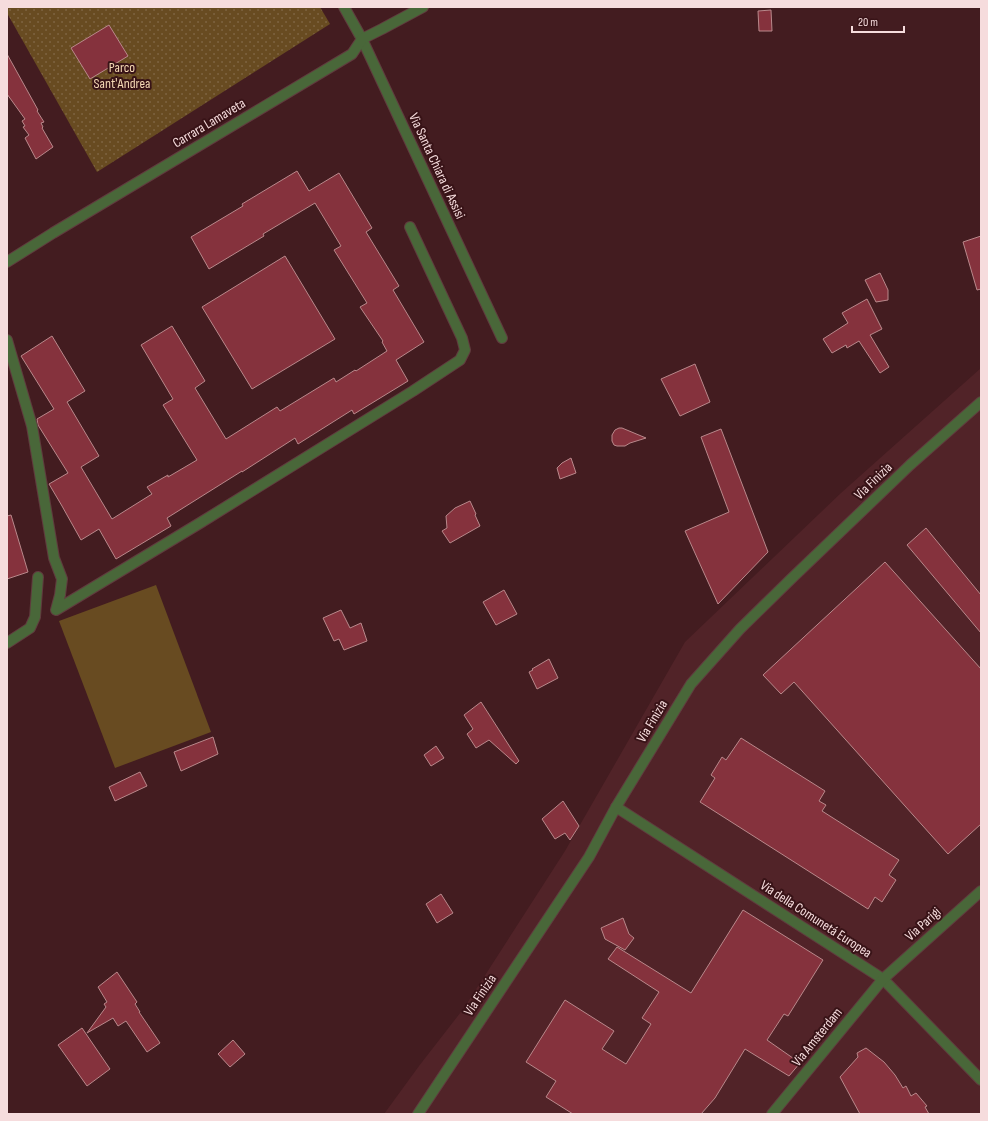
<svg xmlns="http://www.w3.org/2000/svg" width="988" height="1121" viewBox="0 0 988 1121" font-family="'Sofia Sans Condensed',sans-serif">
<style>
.built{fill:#512328}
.green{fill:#684b21}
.park{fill:url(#park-dots)}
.building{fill:#85323d;stroke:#b9888b}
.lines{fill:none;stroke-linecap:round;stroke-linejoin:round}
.minor-casing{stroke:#603b3e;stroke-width:12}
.minor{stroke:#496739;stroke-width:10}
.labels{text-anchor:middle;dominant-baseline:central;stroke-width:4;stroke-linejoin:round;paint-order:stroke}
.park-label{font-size:14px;fill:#f6dab5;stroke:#381317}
.street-label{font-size:14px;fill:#f6dcdd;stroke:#381317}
</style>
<defs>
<pattern id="park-dots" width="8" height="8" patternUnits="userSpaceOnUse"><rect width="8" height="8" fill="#684b21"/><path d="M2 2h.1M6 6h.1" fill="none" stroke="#7e6441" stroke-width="1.8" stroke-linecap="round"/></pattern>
</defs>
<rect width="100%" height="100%" fill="#431c20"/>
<path class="built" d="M 981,368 L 981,1114 L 384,1114 L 419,1066 L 464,1008 L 565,851 L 685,642 L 841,493 Z"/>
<path class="green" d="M 156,585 L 211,732 L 115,768 L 59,621 Z"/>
<path class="park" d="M 7,7 L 320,7 L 330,24 L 97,172 L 7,13 Z"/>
<g class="building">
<path d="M 771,10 L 772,31 L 759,31 L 758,11 Z"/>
<path d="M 109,25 L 128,56 L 90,79 L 71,48 Z"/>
<path d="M 7,54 L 38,110 L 37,111 L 44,122 L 41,123 L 43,127 L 42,128 L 53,147 L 36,159 L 25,138 L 29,135 L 23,127 L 25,126 L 22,121 L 25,119 L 7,94 Z"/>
<path d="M 297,171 L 309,191 L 339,173 L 372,228 L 366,232 L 399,286 L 393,290 L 424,342 L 396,360 L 408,381 L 354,414 L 352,410 L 298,444 L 295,438 L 242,472 L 242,471 L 167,518 L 171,526 L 116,559 L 99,529 L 81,540 L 62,506 L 49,484 L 68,473 L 38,425 L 37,419 L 54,409 L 21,356 L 52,336 L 85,391 L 67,402 L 99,456 L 81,467 L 112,519 L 152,494 L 147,487 L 168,475 L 168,477 L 197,460 L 163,405 L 173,399 L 141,345 L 172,326 L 205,381 L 195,388 L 226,439 L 277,407 L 280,411 L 334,378 L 336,382 L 355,370 L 356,371 L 387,351 L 382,342 L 383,341 L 360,307 L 367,303 L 334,250 L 341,246 L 315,203 L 263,234 L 264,236 L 209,269 L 191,237 L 243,206 L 242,204 Z"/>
<path d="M 981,236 L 981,289 L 977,290 L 963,242 Z"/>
<path d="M 285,256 L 335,339 L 252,389 L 202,307 Z"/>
<path d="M 880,273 L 888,290 L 888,300 L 876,302 L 865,280 Z"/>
<path d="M 867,299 L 882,329 L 870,335 L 889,367 L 880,373 L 859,341 L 847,348 L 846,345 L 832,353 L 823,339 L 848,323 L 842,313 Z"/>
<path d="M 695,364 L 710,402 L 680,416 L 661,379 Z"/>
<path d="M 619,428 L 622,428 L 646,438 L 630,443 L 625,446 L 617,446 L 614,445 L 612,441 L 612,435 L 615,430 Z"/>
<path d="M 721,429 L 768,552 L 718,604 L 685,531 L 729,512 L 701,437 Z"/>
<path d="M 571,458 L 576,473 L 560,479 L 557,468 L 562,463 Z"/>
<path d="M 470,501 L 476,514 L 475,515 L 480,526 L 450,543 L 442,531 L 447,528 L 446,516 L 455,508 Z"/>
<path d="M 11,515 L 28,572 L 7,579 L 7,516 Z"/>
<path d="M 926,528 L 981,595 L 981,633 L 907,545 Z"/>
<path d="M 885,562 L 981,669 L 981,824 L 948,854 L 794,682 L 781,694 L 763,675 Z"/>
<path d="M 504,590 L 517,614 L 496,625 L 483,602 Z"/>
<path d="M 341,610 L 350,628 L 361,623 L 367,641 L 344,650 L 339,639 L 334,641 L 323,618 Z"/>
<path d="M 549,659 L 558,678 L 537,689 L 529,672 L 533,670 L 532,669 Z"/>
<path d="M 481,702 L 519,761 L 516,764 L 489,740 L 476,748 L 467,734 L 473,729 L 464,715 Z"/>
<path d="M 213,737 L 218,754 L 181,771 L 174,752 Z"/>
<path d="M 741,738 L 825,791 L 819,801 L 826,805 L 822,811 L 899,860 L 889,875 L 896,880 L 882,902 L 875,897 L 868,909 L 700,802 L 715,778 L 711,775 L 722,757 L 726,760 Z"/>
<path d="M 436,746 L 444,758 L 431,766 L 424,755 Z"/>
<path d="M 140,772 L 147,786 L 115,801 L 109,787 Z"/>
<path d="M 563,801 L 579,826 L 570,840 L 565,833 L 555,839 L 542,819 Z"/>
<path d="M 441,894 L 453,913 L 437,923 L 426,904 Z"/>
<path d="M 743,910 L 823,960 L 788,1016 L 784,1014 L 767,1040 L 800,1063 L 789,1076 L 745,1049 L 715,1098 L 701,1114 L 573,1114 L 546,1097 L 556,1081 L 526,1062 L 565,1000 L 614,1031 L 602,1049 L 626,1064 L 651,1024 L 642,1018 L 659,992 L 608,959 L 617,947 L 691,993 Z"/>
<path d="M 623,918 L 629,934 L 634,938 L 625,950 L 605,939 L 601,928 Z"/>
<path d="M 117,972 L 137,1002 L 135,1004 L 140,1012 L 139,1012 L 160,1043 L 147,1052 L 126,1021 L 118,1026 L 113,1018 L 87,1033 L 106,1007 L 104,1004 L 107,1002 L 98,987 Z"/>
<path d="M 82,1028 L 110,1069 L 87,1086 L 58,1045 Z"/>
<path d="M 233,1040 L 245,1054 L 230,1067 L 218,1054 Z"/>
<path d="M 866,1048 L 884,1062 L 895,1075 L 903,1088 L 906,1086 L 911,1096 L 916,1093 L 927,1106 L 925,1107 L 929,1114 L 860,1114 L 840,1077 L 858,1057 L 857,1053 Z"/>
</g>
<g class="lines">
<defs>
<g id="minor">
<path d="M 344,7 L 362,39 L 502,338"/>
<path d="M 7,262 L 53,233 L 352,54 L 362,39 L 382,29 L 423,7"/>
<path d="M 7,340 L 32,426 L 54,558 L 62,579 L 60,595 L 56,610 L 200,523 L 413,391 L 460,360 L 465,350 L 462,338 L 410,227"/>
<path d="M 7,643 L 30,628 L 35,617 L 38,577"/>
<path d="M 616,807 L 883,979 L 981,1080"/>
<path d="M 418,1114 L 589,857 L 616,807 L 691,684 L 740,629 L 791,579 L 910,465 L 981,402"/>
<path d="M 772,1114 L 883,979 L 981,891"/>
</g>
</defs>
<use href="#minor" class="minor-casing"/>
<use href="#minor" class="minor"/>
</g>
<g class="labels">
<g class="park-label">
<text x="122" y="67">Parco<tspan x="122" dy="16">Sant'Andrea</tspan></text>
</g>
<g class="street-label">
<text transform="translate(209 123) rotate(-31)">Carrara Lamaveta</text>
<text transform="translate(437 166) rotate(65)">Via Santa Chiara di Assisi</text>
<text transform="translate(873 481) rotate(-44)">Via Finizia</text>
<text transform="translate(652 721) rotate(-59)">Via Finizia</text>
<text transform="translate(816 919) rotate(33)">Via della Comunetá Europea</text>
<text transform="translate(923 924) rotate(-42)">Via Parigi</text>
<text transform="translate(480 995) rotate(-56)">Via Finizia</text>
<text transform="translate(817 1037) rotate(-51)">Via Amsterdam</text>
</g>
</g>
<rect width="988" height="1121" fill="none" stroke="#f6dcdd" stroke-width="16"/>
<path d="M852 26v6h52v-6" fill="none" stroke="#f6dcdd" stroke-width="2"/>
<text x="858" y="26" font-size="12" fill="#f6dcdd" stroke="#381317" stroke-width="3" paint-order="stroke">20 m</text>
</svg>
